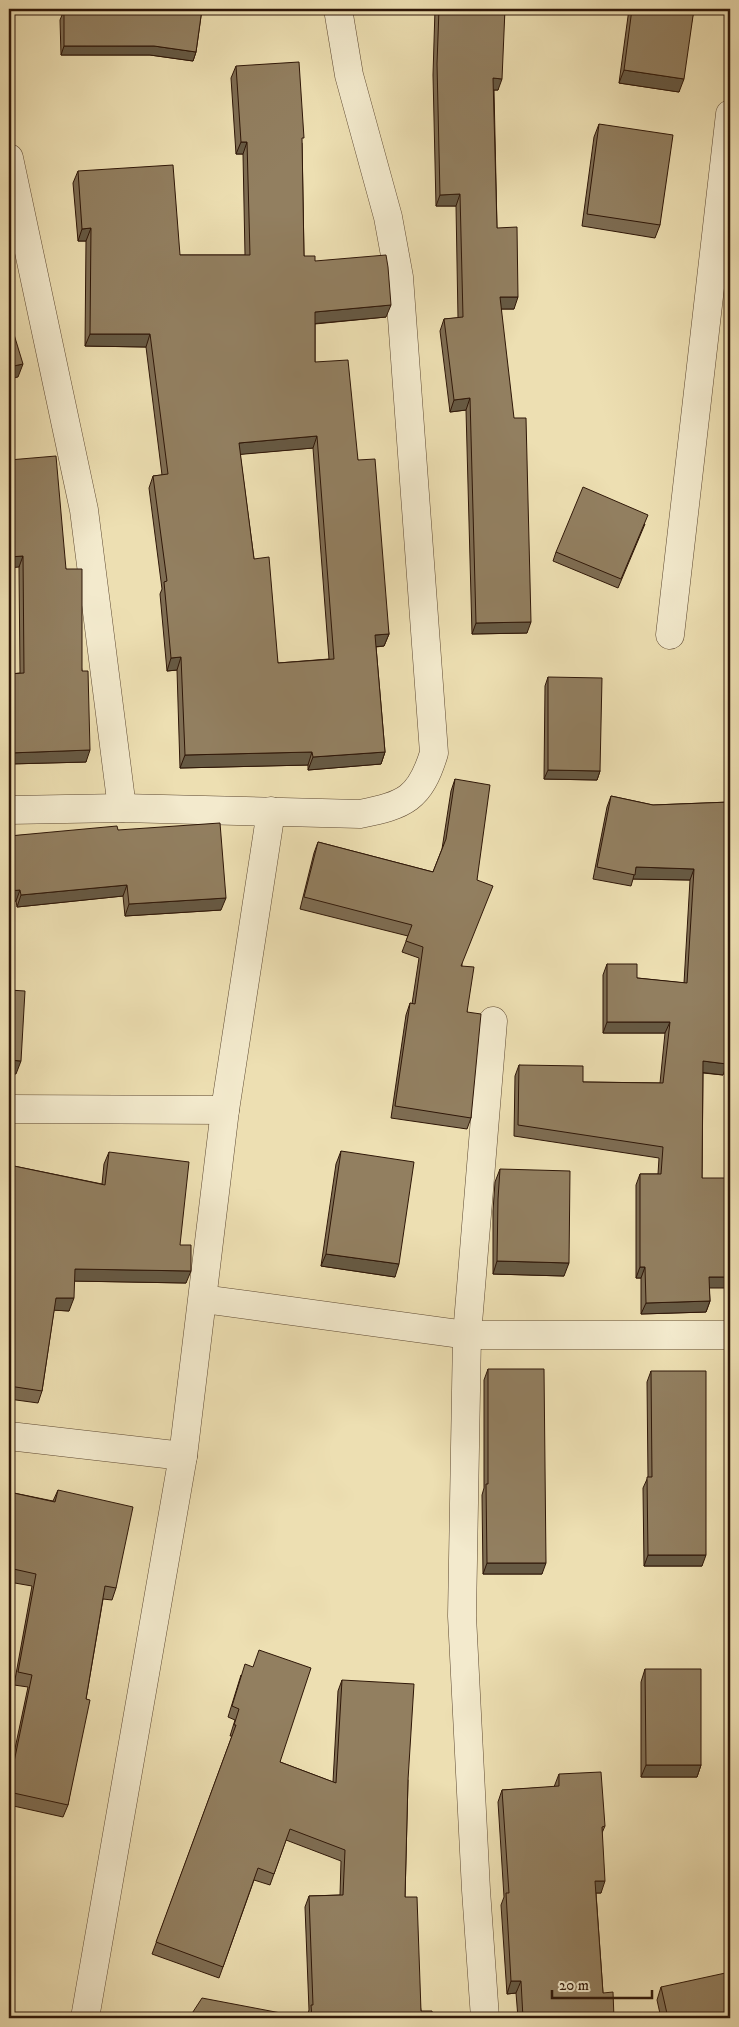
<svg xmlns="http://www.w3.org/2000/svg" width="739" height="2027" viewBox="0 0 739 2027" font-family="'IM FELL DW Pica',serif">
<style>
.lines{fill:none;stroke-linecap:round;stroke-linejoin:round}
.minor-casing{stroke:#5e4932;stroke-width:29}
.minor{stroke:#f3eacd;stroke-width:28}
.wall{fill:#7e6d53;stroke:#2f1708;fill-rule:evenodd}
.shaded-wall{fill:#665943;stroke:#2f1708}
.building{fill:#927f60;stroke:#2f1708;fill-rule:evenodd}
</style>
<rect width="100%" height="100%" fill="#eddfb2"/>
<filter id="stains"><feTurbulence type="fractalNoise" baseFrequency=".004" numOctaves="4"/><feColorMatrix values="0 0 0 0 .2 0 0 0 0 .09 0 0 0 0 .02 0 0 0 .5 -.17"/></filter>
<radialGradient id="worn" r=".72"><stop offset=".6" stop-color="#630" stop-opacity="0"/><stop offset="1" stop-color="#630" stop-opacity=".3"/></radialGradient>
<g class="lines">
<defs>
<g id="minor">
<path d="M 9,158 L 84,510 L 122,808"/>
<path d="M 670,635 L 730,114"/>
<path d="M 9,810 L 122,808 L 360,814 C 405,805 420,799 434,753 L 399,277 L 388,217 L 349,75 L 338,9"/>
<path d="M 9,1109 L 225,1110"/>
<path d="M 203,1299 L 467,1335 L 730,1335"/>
<path d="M 9,1436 L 183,1456"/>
<path d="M 85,2018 L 183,1456 L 225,1110 L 271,811"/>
<path d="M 485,2018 L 476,1890 L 462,1616 L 467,1335 L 493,1021"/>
</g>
</defs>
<use href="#minor" class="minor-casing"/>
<use href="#minor" class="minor"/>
</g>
<g class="wall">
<path d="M 174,9 L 202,9 L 196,52 L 193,61 L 150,55 L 61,55 L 60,20 L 64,10 L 173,11 Z"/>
<path d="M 435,9 L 505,9 L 498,90 L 494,90 L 497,228 L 514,309 L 501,309 L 527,633 L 472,634 L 466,410 L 450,412 L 440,331 L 444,319 L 458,318 L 456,206 L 436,206 L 433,75 Z"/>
<path d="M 629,9 L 694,9 L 679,92 L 619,83 Z"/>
<path d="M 236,66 L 302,143 L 304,256 L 315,261 L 386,317 L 315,324 L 315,362 L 358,460 L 389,634 L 384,646 L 376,647 L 385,752 L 381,764 L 308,770 L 308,765 L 180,768 L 177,670 L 167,671 L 160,594 L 162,589 L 149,488 L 153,476 L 162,475 L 146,347 L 85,346 L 86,241 L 78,241 L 73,183 L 78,171 L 180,255 L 245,255 L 243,154 L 236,154 L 231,78 ZM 313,448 L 329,659 L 278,663 L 254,559 L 240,454 Z"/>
<path d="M 599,124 L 660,225 L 655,238 L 582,226 L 594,137 Z"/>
<path d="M 730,359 L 730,478 L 728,478 L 728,366 Z"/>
<path d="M 9,460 L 66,569 L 82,671 L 86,762 L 9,764 L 9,674 L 20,673 L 19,567 Z"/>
<path d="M 645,524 L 618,588 L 553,561 L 556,552 Z"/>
<path d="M 730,662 L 730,682 L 729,682 Z"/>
<path d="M 548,677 L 600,771 L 597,780 L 544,779 L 545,686 Z"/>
<path d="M 455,779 L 462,966 L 467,1012 L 471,1118 L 467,1129 L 391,1118 L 406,1015 L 410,1003 L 412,1004 L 419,958 L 402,952 L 408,936 L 300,909 L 314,853 L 318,842 L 433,872 L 442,849 L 451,791 Z"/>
<path d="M 611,796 L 653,805 L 730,802 L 723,1075 L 703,1073 L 702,1178 L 710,1301 L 706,1312 L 641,1314 L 641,1278 L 636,1278 L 636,1185 L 640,1174 L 658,1174 L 659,1158 L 514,1136 L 515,1076 L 519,1065 L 583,1082 L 660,1083 L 665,1033 L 603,1033 L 603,975 L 607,964 L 637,978 L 684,983 L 690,880 L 633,879 L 631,886 L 593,879 L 607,807 Z"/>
<path d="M 118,830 L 221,910 L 125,916 L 123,896 L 17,907 L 16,901 L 9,902 L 9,836 Z"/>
<path d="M 341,1151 L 395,1277 L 321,1266 L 336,1164 Z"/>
<path d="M 109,1152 L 180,1245 L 186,1283 L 74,1281 L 69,1311 L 54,1310 L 42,1391 L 38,1403 L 9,1399 L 9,1165 L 102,1184 L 104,1164 Z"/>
<path d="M 500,1169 L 564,1276 L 493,1274 L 493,1211 L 495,1182 Z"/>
<path d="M 488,1369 L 542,1574 L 483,1574 L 482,1495 L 484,1488 L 484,1380 Z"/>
<path d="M 651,1371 L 702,1566 L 644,1566 L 643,1488 L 648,1477 L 647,1382 Z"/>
<path d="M 58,1490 L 116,1588 L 112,1600 L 103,1599 L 68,1805 L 63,1817 L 9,1805 L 9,1777 L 28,1687 L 14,1685 L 32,1586 L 9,1582 L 9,1492 L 53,1501 Z"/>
<path d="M 645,1669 L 701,1765 L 697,1777 L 641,1777 L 641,1682 Z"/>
<path d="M 241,1675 L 280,1762 L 333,1782 L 338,1691 L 342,1680 L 408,1780 L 405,1897 L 421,2011 L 433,2018 L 307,2018 L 307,2016 L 309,2010 L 305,1907 L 309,1896 L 340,1895 L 341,1861 L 286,1840 L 270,1885 L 254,1880 L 219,1978 L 152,1954 L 232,1736 L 230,1736 L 235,1720 L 228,1717 Z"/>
<path d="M 559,1774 L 605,1826 L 602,1833 L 601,1893 L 596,1893 L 603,1993 L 614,2018 L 518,2018 L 516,1993 L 507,1994 L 501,1905 L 504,1897 L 498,1802 L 502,1790 L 554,1787 Z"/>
<path d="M 661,1987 L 730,2018 L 661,2018 L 657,2000 Z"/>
</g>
<g class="shaded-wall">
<path d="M 64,46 L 154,46 L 196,52 L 193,61 L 150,55 L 61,55 Z"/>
<path d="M 624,70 L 684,79 L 679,92 L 619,83 Z"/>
<path d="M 493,78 L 502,79 L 498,90 L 489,90 Z"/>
<path d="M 241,142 L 247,142 L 243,154 L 236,154 Z"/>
<path d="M 460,194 L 456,206 L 436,206 L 440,195 Z"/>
<path d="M 91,228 L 86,241 L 78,241 L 82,229 Z"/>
<path d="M 500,297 L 518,297 L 514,309 L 496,309 Z"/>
<path d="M 391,305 L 386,317 L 310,324 L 315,312 Z"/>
<path d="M 90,334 L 150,334 L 146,347 L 85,346 Z"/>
<path d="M 23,364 L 18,377 L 9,379 L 9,367 Z"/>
<path d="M 470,398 L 466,410 L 450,412 L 454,400 Z"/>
<path d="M 317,436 L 313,448 L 234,455 L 239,443 Z"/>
<path d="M 730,470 L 730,478 L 728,478 Z"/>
<path d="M 23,556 L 19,567 L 9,568 L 9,557 Z"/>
<path d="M 531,622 L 527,633 L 472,634 L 476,623 Z"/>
<path d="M 389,634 L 384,646 L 371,647 L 375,635 Z"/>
<path d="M 181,657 L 177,670 L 167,671 L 171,658 Z"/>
<path d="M 90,750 L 86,762 L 9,764 L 9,753 Z"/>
<path d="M 312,752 L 308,765 L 180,768 L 185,755 Z"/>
<path d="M 385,752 L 381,764 L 308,770 L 313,757 Z"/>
<path d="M 548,770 L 600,771 L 597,780 L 544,779 Z"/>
<path d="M 636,867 L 694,869 L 690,880 L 633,879 Z"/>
<path d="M 127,885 L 123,896 L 17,907 L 21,895 Z"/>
<path d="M 20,890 L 16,901 L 9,902 L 9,891 Z"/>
<path d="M 226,898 L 221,910 L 125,916 L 129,904 Z"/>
<path d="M 607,1022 L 670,1022 L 665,1033 L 603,1033 Z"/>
<path d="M 9,1060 L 21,1061 L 16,1074 L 9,1074 Z"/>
<path d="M 703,1061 L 727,1064 L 723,1075 L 699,1072 Z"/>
<path d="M 326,1254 L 399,1264 L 395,1277 L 321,1266 Z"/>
<path d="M 497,1261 L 569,1263 L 564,1276 L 493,1274 Z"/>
<path d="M 640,1267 L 645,1267 L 641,1278 L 636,1278 Z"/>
<path d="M 75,1269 L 191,1271 L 186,1283 L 70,1281 Z"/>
<path d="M 709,1277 L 730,1277 L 730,1288 L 705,1288 Z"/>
<path d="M 56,1298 L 74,1298 L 69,1311 L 51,1310 Z"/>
<path d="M 710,1301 L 706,1312 L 641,1314 L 646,1303 Z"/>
<path d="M 648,1555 L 706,1555 L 702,1566 L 644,1566 Z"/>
<path d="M 487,1563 L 546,1563 L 542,1574 L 483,1574 Z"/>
<path d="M 646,1765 L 701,1765 L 697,1777 L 641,1777 Z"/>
<path d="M 595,1881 L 605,1881 L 601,1893 L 591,1893 Z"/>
<path d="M 511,1981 L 521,1981 L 516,1993 L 507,1994 Z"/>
</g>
<g class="building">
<path d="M 176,9 L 202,9 L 196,52 L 154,46 L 64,46 L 64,10 L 176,11 Z"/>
<path d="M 439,9 L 505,9 L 502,79 L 493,78 L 497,228 L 517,227 L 518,297 L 500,297 L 514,418 L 526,418 L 531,622 L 476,623 L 470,398 L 454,400 L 444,319 L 463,317 L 460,194 L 440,195 L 437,64 Z"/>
<path d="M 632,9 L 694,9 L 684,79 L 624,70 Z"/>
<path d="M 299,62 L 304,138 L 302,138 L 304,256 L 315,256 L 315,261 L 386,255 L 388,267 L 391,305 L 315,312 L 315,362 L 348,360 L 358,460 L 375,459 L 389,634 L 375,635 L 385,752 L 313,757 L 312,752 L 185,755 L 181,657 L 171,658 L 164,582 L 167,581 L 153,476 L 168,474 L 150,334 L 90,334 L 91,228 L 82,229 L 78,171 L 173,165 L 180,255 L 250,255 L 247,142 L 241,142 L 236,66 ZM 317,436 L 334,659 L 278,663 L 269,557 L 254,559 L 239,443 Z"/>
<path d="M 599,124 L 673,135 L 660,225 L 587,214 Z"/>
<path d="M 9,318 L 23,364 L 9,367 Z"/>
<path d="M 56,456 L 66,569 L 82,569 L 82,671 L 88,671 L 90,750 L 9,753 L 9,674 L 24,673 L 23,556 L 9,557 L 9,460 Z"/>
<path d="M 583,487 L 648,515 L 621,579 L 556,552 Z"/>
<path d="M 548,677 L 602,678 L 600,771 L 548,770 Z"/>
<path d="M 455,779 L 490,785 L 477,880 L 493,886 L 461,966 L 474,967 L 467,1012 L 481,1014 L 471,1118 L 395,1106 L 410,1003 L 415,1004 L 423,947 L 406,941 L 412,925 L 304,897 L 318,842 L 433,872 L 446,839 Z"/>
<path d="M 611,796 L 653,805 L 730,802 L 730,1032 L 727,1064 L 703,1061 L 702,1178 L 730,1178 L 730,1277 L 709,1277 L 710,1301 L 646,1303 L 645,1267 L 640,1267 L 640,1174 L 661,1174 L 663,1147 L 518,1125 L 519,1065 L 583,1066 L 583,1082 L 663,1083 L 670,1022 L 607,1022 L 607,964 L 637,964 L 637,978 L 687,983 L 694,869 L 636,867 L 635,875 L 597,867 Z"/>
<path d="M 220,823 L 226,898 L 129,904 L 127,885 L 21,895 L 20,890 L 9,891 L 9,836 L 117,826 L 118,830 Z"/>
<path d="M 9,990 L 25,991 L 21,1061 L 9,1060 Z"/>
<path d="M 341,1151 L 414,1162 L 399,1264 L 326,1254 Z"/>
<path d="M 109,1152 L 189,1162 L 180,1245 L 191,1245 L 191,1271 L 75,1269 L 74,1298 L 56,1298 L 42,1391 L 9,1386 L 9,1165 L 105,1185 Z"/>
<path d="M 500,1169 L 570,1171 L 569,1263 L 497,1261 L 498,1199 Z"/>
<path d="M 488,1369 L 544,1369 L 546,1563 L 487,1563 L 486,1484 L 488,1484 Z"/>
<path d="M 651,1371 L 706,1371 L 706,1555 L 648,1555 L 647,1477 L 652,1477 Z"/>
<path d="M 58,1490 L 133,1507 L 116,1588 L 105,1586 L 86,1699 L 90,1700 L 68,1805 L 9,1792 L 9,1786 L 32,1675 L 18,1672 L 36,1574 L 9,1568 L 9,1492 L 55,1502 Z"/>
<path d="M 259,1650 L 311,1668 L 280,1762 L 336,1783 L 342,1680 L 414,1684 L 408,1780 L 405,1897 L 417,1897 L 421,2011 L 432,2011 L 433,2018 L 312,2018 L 311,2005 L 313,2005 L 309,1896 L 343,1895 L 345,1850 L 290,1829 L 274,1874 L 258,1868 L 223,1967 L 156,1942 L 236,1725 L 234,1725 L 239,1709 L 232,1706 L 245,1664 L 253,1667 Z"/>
<path d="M 645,1669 L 701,1669 L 701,1765 L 646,1765 Z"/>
<path d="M 601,1772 L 605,1826 L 602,1827 L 605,1881 L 595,1881 L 603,1993 L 613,1992 L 614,2018 L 523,2018 L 521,1981 L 511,1981 L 506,1893 L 509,1893 L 502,1790 L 559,1786 L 559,1774 Z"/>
<path d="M 730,1972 L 730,2018 L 668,2018 L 661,1987 Z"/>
<path d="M 202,1998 L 286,2014 L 293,2018 L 189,2018 Z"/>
</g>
<rect width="739" height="2027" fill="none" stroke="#eddfb2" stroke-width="30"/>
<rect x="10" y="10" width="719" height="2007" fill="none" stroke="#2f1708" stroke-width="2.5"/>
<rect x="15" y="15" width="709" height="1997" fill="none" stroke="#2f1708"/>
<path d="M552 1990v8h100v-8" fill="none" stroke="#2f1708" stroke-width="2.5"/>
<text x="559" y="1990" font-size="15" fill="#2f1708" stroke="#f3eacd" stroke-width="4" paint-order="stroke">20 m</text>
<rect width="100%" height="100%" filter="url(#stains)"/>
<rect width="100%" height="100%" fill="url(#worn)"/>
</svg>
